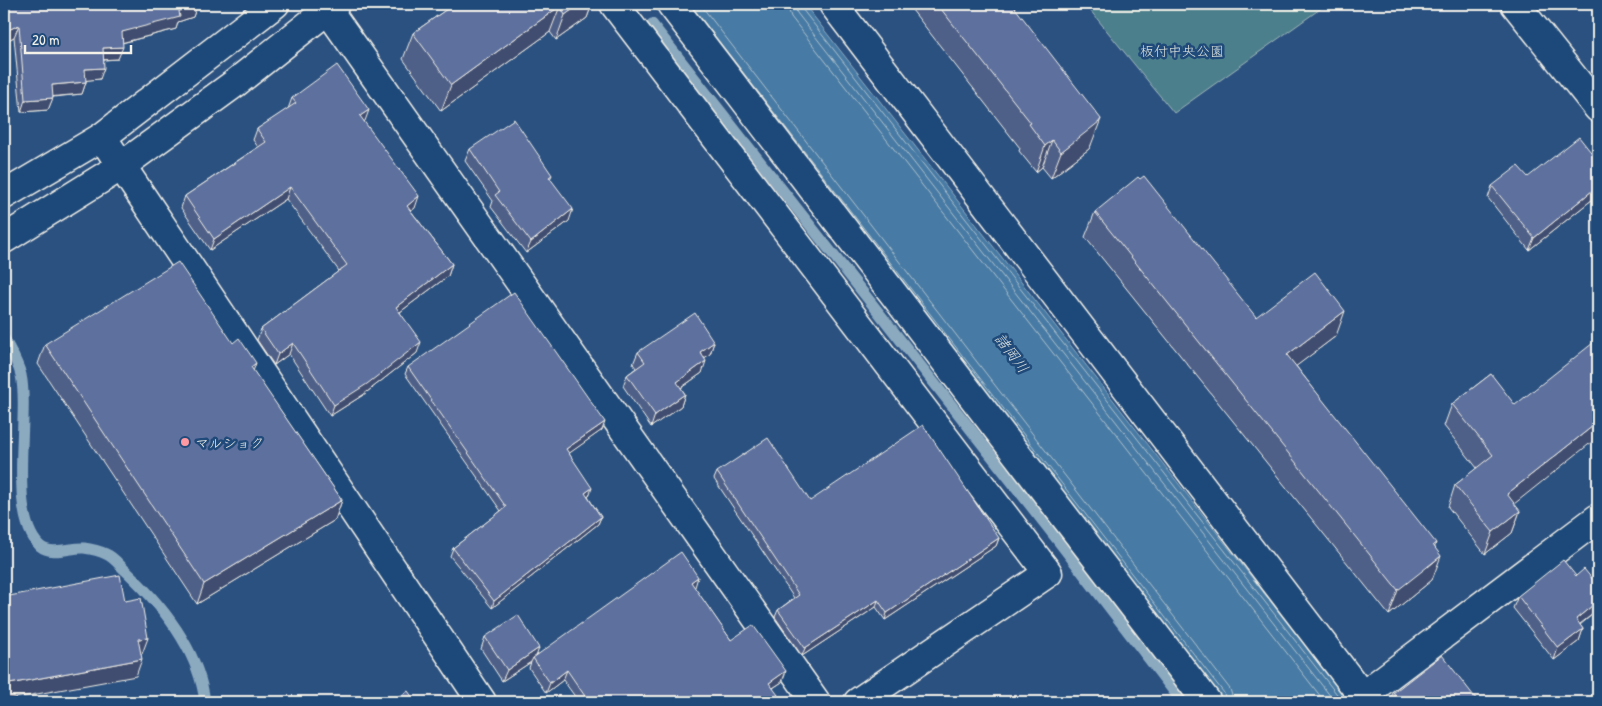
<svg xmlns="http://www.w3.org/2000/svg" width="1602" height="706" viewBox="0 0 1602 706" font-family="'Patrick Hand','Klee One',sans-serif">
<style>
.green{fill:#4c7f8b;stroke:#a0b8ba}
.water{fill:#477aa4;stroke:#8caabf}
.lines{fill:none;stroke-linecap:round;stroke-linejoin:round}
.shore{stroke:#afc1cd;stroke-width:1}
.stream{stroke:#8caabf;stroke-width:11}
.minor-casing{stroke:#f4f1e8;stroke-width:31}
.tertiary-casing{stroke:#f4f1e8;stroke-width:31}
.minor{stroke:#1f4a7a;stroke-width:28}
.tertiary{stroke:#1f4a7a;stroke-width:28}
.wall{fill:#506088;stroke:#f4f1e8}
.shaded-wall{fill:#414e6f;stroke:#f4f1e8}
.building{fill:#5d709e;stroke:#f4f1e8}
.poi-dot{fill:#ff9aa2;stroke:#1f4a7a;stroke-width:2}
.labels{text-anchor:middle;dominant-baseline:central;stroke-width:5;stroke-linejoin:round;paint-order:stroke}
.park-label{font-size:14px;fill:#dbe0da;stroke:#1f4a7a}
.poi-label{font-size:14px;fill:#f4f1e8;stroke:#1f4a7a;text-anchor:start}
.water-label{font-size:15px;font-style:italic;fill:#dadfde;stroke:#1f4a7a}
</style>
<rect width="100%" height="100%" fill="#2b5181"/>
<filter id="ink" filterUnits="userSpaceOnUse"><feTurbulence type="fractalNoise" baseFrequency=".02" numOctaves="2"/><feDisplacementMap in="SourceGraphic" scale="10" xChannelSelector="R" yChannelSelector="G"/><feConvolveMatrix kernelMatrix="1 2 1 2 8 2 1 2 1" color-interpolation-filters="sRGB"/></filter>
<g filter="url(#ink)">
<path class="green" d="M 1085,4 L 1327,4 L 1174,113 Z"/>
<path class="water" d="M 676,4 L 804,4 L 1349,702 L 1217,702 Z"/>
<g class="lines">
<g class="shore">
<path d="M 690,4 L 1224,693 L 1226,702"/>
<path d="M 700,4 L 1230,689 L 1234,702"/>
<path d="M 787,4 L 791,17 L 1325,702"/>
<path d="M 794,4 L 797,13 L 1335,702"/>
<path d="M 801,4 L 802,9 L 1343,702"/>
</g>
<g class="stream">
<path d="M 652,24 L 1056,538 L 1182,702"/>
<path d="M 4,338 C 10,350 18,362 21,375 C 30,417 7,515 40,546 C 52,556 71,547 84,548 C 91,549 100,551 106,554 C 114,557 120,566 126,571 C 162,605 199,651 205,702"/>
</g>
<defs>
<g id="minor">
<path d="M 614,4 L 1048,573 L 858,702"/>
<path d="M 671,4 L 1207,702"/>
<path d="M 833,4 L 1367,702"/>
<path d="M 328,10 L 816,702"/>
<path d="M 1362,696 L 1598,518"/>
</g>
<g id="tertiary">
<path d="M 1515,4 L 1598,108"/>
<path d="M 102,137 L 482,702"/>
<path d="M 4,195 L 102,137 L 275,4"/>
<path d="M 4,239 L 120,167 L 234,84 L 335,4"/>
</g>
</defs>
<use href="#minor" class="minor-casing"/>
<use href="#tertiary" class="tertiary-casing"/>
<use href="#minor" class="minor"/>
<use href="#tertiary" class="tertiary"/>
</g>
<g class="wall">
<path d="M 4,4 L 197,5 L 193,17 L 178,22 L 176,29 L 122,43 L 118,59 L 104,60 L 100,79 L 86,80 L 86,82 L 82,94 L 53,97 L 48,110 L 21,112 L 14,37 L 4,42 Z"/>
<path d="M 454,4 L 592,4 L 587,18 L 556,40 L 550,32 L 441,111 L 403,59 L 413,33 Z"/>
<path d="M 914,4 L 1012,4 L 1091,145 L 1089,149 L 1051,178 L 1042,167 L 1036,172 L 1019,151 L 1020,148 L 912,10 Z"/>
<path d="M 292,98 L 365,121 L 364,122 L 415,208 L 411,211 L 452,264 L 448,276 L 400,312 L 417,353 L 363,395 L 330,416 L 289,354 L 274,365 L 257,340 L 261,329 L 339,271 L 286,199 L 210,250 L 181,208 L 185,196 L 258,147 L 253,140 L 257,129 L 288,109 Z"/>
<path d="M 470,149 L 552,175 L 550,179 L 569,221 L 526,253 L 491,207 L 493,201 L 465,161 Z"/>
<path d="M 1598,161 L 1598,195 L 1529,250 L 1488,198 L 1492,186 Z"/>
<path d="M 1095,212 L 1256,317 L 1336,336 L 1296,366 L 1435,547 L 1432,580 L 1389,615 L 1085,237 Z"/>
<path d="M 714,342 L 710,354 L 704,358 L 702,373 L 681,388 L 685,394 L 681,406 L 651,427 L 623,386 L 627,375 L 636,368 L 633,364 L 638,352 Z"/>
<path d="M 45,344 L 253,371 L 342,500 L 335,520 L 197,604 L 38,364 Z"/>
<path d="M 408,367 L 602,430 L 569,453 L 589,496 L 588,497 L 601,517 L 598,524 L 492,608 L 450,556 L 453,548 L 501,511 L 405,374 Z"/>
<path d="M 1491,374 L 1514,504 L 1520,511 L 1512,533 L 1485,554 L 1448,507 L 1455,485 L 1477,468 L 1444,426 L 1452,404 Z"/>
<path d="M 717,472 L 810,501 L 999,538 L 996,546 L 885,620 L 876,607 L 802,656 L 775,617 L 778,610 L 794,598 L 714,479 Z"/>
<path d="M 698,577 L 694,587 L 731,640 L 782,682 L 773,688 L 775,702 L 579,702 L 563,680 L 546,693 L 529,668 L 531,662 L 502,681 L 481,649 L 485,637 L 537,655 Z"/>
<path d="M 1518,596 L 1598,610 L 1580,625 L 1583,629 L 1579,641 L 1554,660 L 1513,608 Z"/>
<path d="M 1393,693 L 1477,700 L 1476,702 L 1389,702 Z"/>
</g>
<g class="shaded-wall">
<path d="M 580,4 L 592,4 L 587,18 L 556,40 L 565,15 Z"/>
<path d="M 197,5 L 193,17 L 178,22 L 176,29 L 117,44 L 122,32 L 179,11 Z"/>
<path d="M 560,6 L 550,32 L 441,111 L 451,85 Z"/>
<path d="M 19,25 L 14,37 L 4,42 L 4,32 Z"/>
<path d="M 123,47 L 118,59 L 99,60 L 103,48 Z"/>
<path d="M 104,68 L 100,79 L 81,81 L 85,69 Z"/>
<path d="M 86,82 L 82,94 L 48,97 L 52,85 Z"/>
<path d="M 53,98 L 48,110 L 21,112 L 25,100 Z"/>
<path d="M 369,110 L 365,121 L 356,127 L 360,116 Z"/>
<path d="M 1101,119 L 1091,145 L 1089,149 L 1051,178 L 1061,152 Z"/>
<path d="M 1052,140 L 1042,167 L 1036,172 L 1045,146 Z"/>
<path d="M 1598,186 L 1598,195 L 1529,250 L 1534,238 Z"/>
<path d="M 290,187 L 286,199 L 210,250 L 214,239 Z"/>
<path d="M 419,196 L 415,208 L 403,217 L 407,206 Z"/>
<path d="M 573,209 L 569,221 L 526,253 L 531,242 Z"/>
<path d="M 452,264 L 448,276 L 392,318 L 396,307 Z"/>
<path d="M 1345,311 L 1336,336 L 1278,380 L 1287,355 Z"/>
<path d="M 421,342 L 417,353 L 363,395 L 330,416 L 334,405 Z"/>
<path d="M 714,342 L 710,354 L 696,364 L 700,352 Z"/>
<path d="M 293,343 L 289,354 L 274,365 L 278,354 Z"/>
<path d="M 706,361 L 702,373 L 672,394 L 677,382 Z"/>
<path d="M 256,363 L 249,383 L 251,367 Z"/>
<path d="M 685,394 L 681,406 L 651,427 L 655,415 Z"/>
<path d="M 605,422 L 602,430 L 564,457 L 566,449 Z"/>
<path d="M 1598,422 L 1598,437 L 1499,516 L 1507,494 Z"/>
<path d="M 592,488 L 589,496 L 582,500 L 585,493 Z"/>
<path d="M 342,500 L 335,520 L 197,604 L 204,584 Z"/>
<path d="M 1520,511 L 1512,533 L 1485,554 L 1493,532 Z"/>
<path d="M 601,517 L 598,524 L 492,608 L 494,601 Z"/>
<path d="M 999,538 L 996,546 L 885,620 L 887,613 Z"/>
<path d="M 1436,543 L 1428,567 L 1441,556 L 1432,580 L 1389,615 L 1398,590 L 1433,545 Z"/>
<path d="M 698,577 L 695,587 L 687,592 L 691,582 Z"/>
<path d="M 878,600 L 876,607 L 802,656 L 805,648 Z"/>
<path d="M 1598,601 L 1598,610 L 1571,631 L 1576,619 Z"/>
<path d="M 1583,629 L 1579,641 L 1554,660 L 1558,648 Z"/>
<path d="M 148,638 L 142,654 L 132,655 L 138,639 Z"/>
<path d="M 539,648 L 535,660 L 533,658 L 531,662 L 502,681 L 507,670 Z"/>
<path d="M 142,659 L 136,676 L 4,700 L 4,685 Z"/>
<path d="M 567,670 L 563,680 L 546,693 L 550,683 Z"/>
<path d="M 786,671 L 782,682 L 765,693 L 769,683 Z"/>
<path d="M 778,695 L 775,702 L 767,702 Z"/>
</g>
<g class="building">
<path d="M 4,4 L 197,4 L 197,5 L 179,11 L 180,17 L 122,32 L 123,47 L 103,48 L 104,68 L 85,69 L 86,82 L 52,85 L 53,98 L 25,100 L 19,25 L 4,32 Z"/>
<path d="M 454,4 L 580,4 L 565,15 L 560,6 L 451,85 L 413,33 Z"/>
<path d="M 937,4 L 1012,4 L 1101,119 L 1099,122 L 1061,152 L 1052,140 L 1045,146 L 1029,124 L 1031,123 Z"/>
<path d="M 337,65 L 369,110 L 360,116 L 419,196 L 407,206 L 452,264 L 396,307 L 421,342 L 367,384 L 334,405 L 293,343 L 278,354 L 261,329 L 347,265 L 290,187 L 214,239 L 185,196 L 266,142 L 257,129 L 296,103 L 292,98 Z"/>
<path d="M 514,119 L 552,175 L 549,177 L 573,209 L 531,242 L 495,195 L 499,192 L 470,149 Z"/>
<path d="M 1579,137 L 1598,161 L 1598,186 L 1534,238 L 1492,186 L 1518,166 L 1528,177 Z"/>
<path d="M 1144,176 L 1256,317 L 1315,272 L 1345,311 L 1287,355 L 1436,543 L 1433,545 L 1441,556 L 1398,590 L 1095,212 L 1138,177 L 1140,179 Z"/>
<path d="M 178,262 L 233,343 L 239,338 L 256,363 L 251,367 L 342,500 L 204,584 L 45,344 Z"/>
<path d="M 514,292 L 605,422 L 566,449 L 592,488 L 585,493 L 601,517 L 494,601 L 453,548 L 506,507 L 408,367 Z"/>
<path d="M 695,313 L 714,342 L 700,352 L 706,361 L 677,382 L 685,394 L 655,415 L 627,375 L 645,362 L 638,352 Z"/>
<path d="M 1598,339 L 1598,422 L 1507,494 L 1520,511 L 1493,532 L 1455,485 L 1493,455 L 1452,404 L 1491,374 L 1515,405 Z"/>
<path d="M 923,425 L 999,538 L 887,613 L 878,600 L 805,648 L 778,610 L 799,595 L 717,472 L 768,438 L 810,501 Z"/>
<path d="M 681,552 L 698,577 L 691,582 L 731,640 L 753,625 L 786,671 L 769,683 L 778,695 L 767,702 L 589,702 L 567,670 L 550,683 L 533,658 Z"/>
<path d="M 1563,560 L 1576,576 L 1584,569 L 1598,586 L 1598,601 L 1576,619 L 1583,629 L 1558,648 L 1518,596 Z"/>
<path d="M 120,575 L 125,601 L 141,598 L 148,638 L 138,639 L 142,659 L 4,685 L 4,597 Z"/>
<path d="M 518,615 L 539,648 L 507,670 L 485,637 Z"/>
<path d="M 1442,655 L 1477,700 L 1474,702 L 1400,702 L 1393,693 Z"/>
<path d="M 408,691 L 416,702 L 391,702 Z"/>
</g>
</g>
<circle class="poi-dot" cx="185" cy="442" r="5"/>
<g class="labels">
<g class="park-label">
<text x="1182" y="50">板付中央公園</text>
</g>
<g class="poi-label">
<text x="195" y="442">マルショク</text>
</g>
<g class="water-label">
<text transform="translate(1012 353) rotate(53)">諸岡川</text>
</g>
</g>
<rect width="1602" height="706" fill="none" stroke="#1f4a7a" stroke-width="20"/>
<rect x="10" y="10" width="1582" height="686" fill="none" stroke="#f4f1e8" stroke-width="2" filter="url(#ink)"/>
<path d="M25 45v8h106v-8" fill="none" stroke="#f4f1e8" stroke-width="2.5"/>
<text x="32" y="45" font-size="15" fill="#f4f1e8" stroke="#1f4a7a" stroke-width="4" paint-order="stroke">20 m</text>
</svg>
